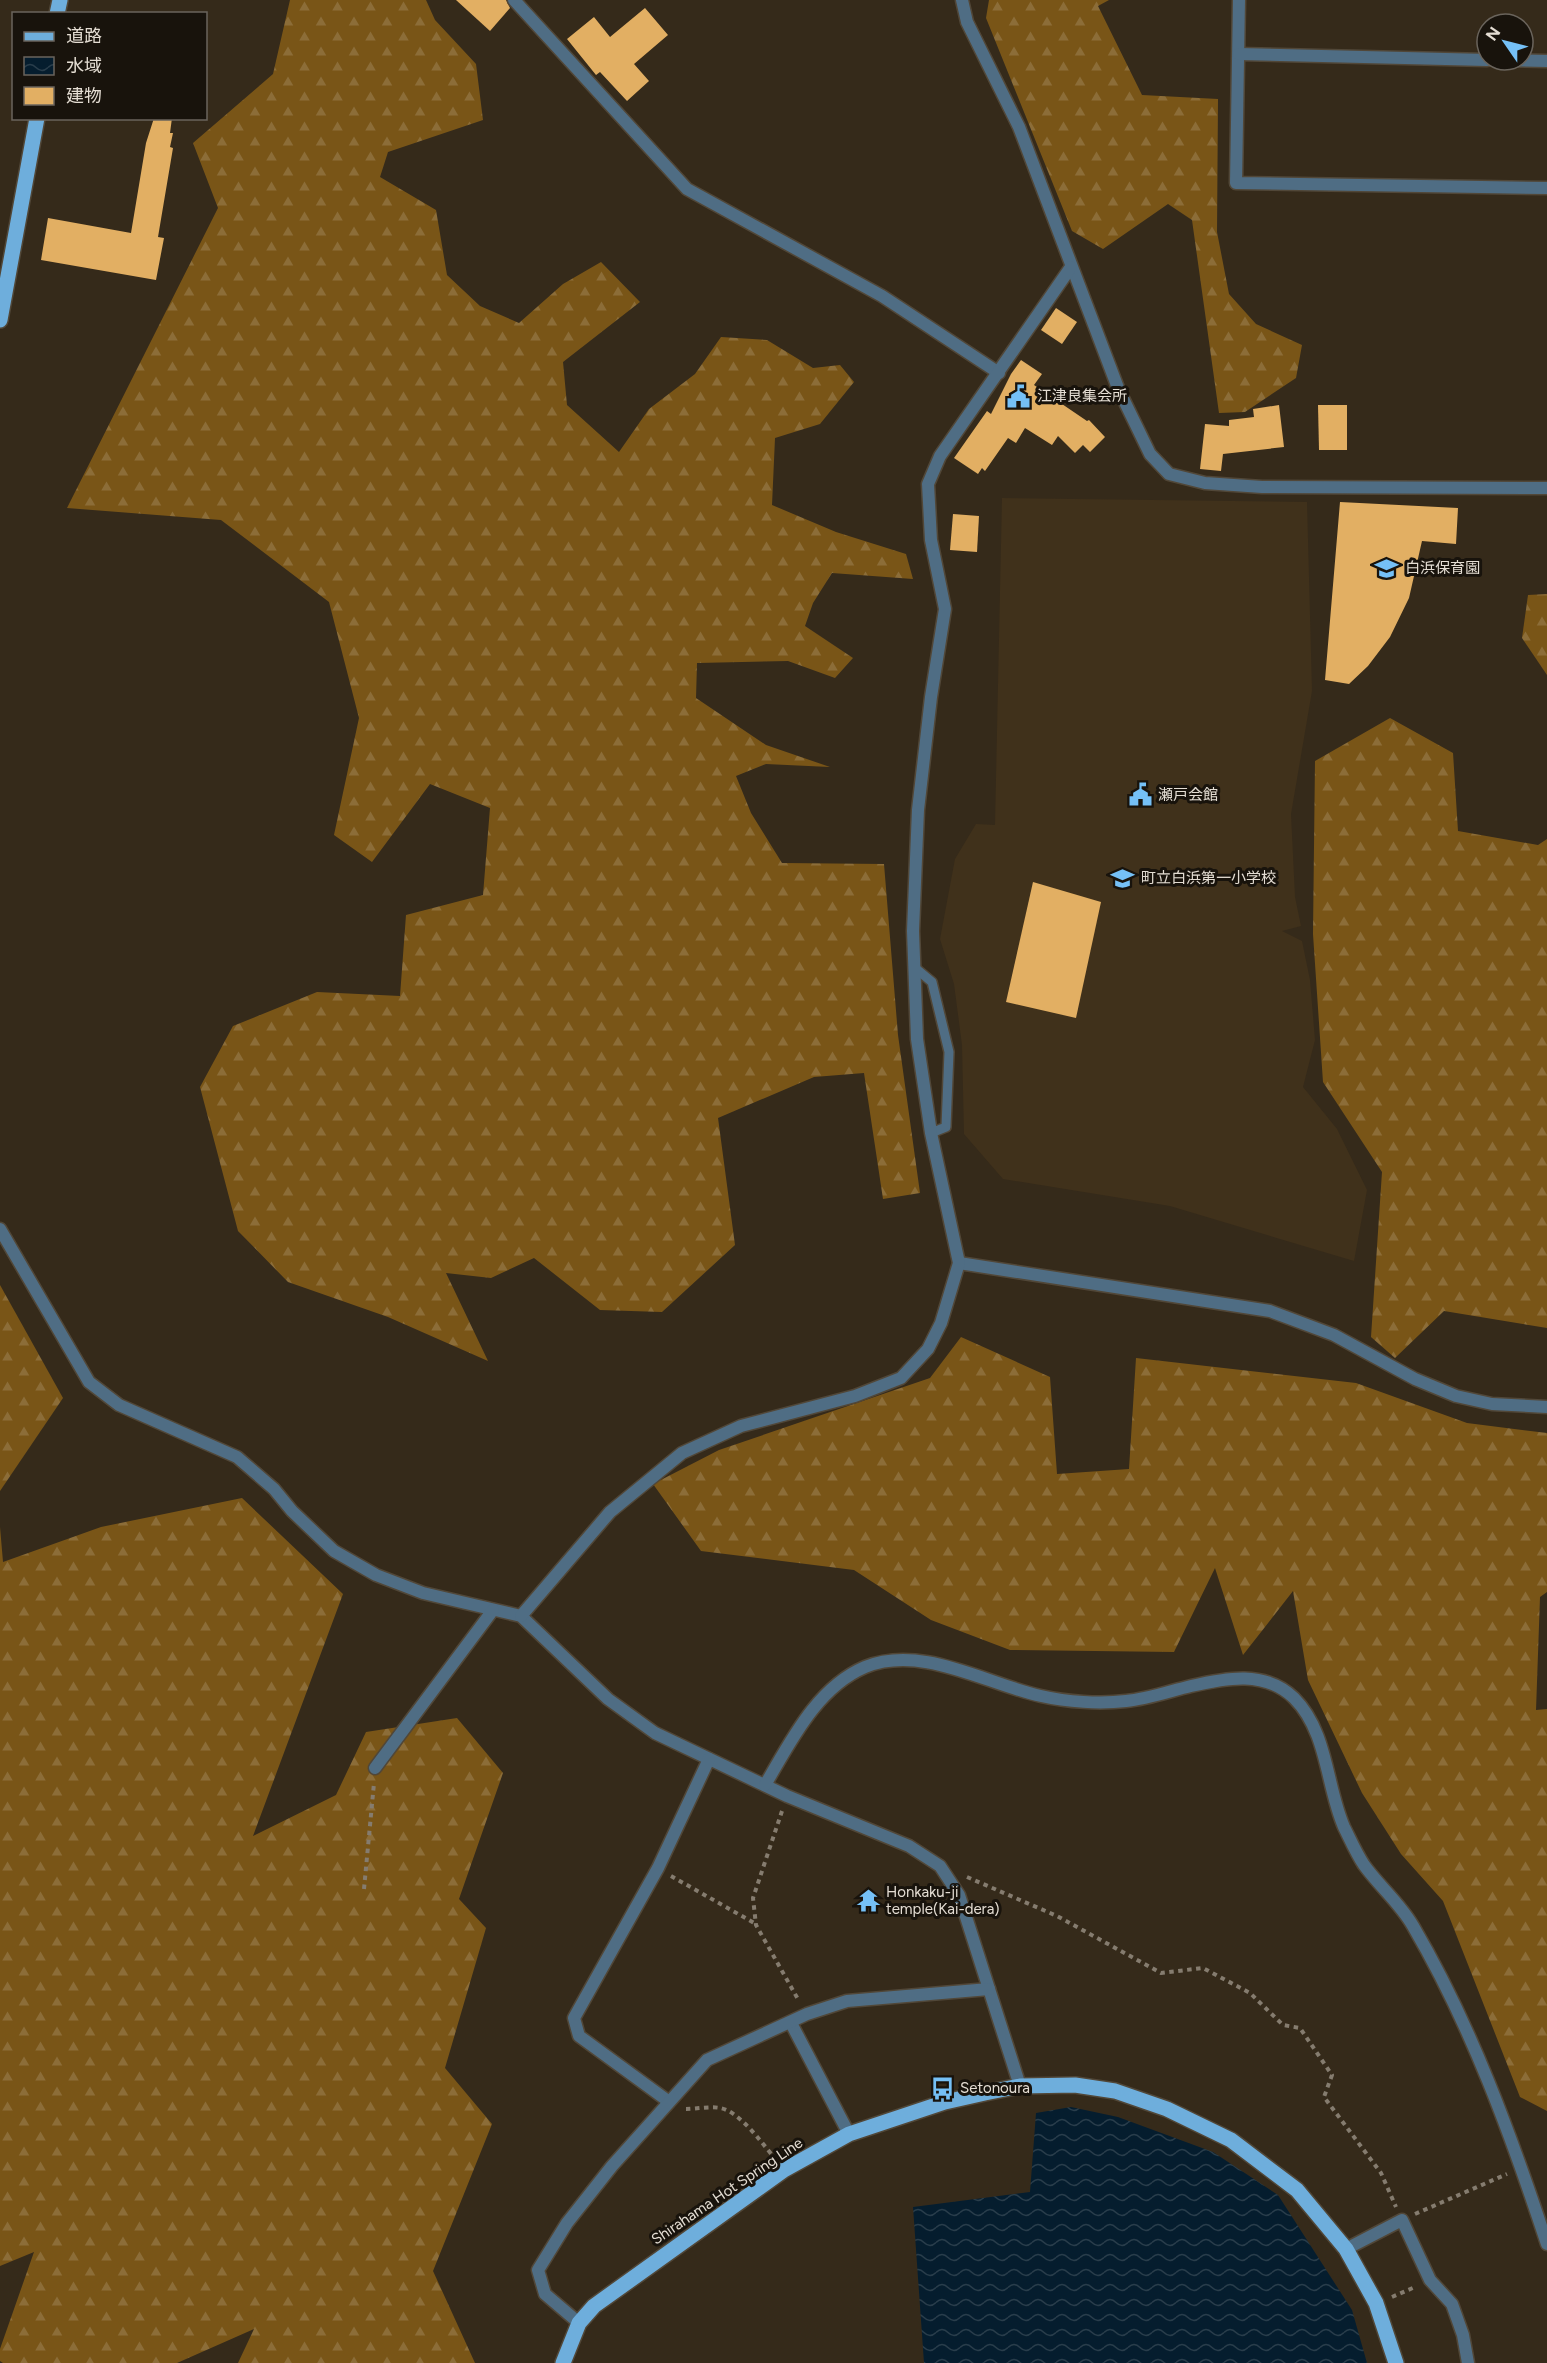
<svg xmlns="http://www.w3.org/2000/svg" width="1547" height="2363" viewBox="0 0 1547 2363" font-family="Figtree,'Noto Sans JP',sans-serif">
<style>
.built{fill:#40311b}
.forest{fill:url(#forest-firs)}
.water{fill:url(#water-waves)}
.building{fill:#e2af63}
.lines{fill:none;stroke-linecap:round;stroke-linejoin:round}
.service-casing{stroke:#514738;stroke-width:12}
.minor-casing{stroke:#514738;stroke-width:15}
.primary-casing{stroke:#514738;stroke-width:18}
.path{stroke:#857c6f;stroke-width:4;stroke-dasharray:4.5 4.5;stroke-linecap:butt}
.service{stroke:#4f6d84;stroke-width:9}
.minor{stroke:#4f6d84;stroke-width:12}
.primary{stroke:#6eaedc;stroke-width:15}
.labels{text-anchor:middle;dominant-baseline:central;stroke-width:6;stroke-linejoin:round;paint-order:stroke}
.poi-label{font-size:15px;fill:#e4ddd3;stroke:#18130c;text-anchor:start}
.street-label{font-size:15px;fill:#e4ddd3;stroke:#18130c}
</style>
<defs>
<pattern id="forest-firs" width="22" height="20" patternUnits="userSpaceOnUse" patternTransform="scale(1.5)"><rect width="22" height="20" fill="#795517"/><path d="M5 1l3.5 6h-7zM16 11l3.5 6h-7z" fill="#8c6d38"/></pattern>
<pattern id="water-waves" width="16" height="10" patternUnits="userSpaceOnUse" patternTransform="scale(1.5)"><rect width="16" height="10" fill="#051d2e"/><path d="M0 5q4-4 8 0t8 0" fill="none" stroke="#293d4b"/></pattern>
</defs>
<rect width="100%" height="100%" fill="#352a1a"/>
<path class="built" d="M 1002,498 L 1307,502 L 1312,691 L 1291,814 L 1295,897 L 1301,926 L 1282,931 L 1302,941 L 1310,980 L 1315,1040 L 1303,1087 L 1337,1129 L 1367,1190 L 1354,1261 L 1170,1206 L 1003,1179 L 964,1134 L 962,1045 L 954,984 L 940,939 L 955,859 L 976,824 L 995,825 Z"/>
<g class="forest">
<path d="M 290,0 L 426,0 L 435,20 L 476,64 L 483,120 L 388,152 L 380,177 L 436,210 L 447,275 L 480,306 L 519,323 L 563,284 L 601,262 L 640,302 L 563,362 L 567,405 L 619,452 L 649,409 L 695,374 L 721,337 L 767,340 L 813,368 L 840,365 L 854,382 L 820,424 L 775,438 L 772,505 L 836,532 L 906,554 L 913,579 L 832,573 L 813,603 L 805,626 L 853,658 L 835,678 L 788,661 L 697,663 L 696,698 L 766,745 L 830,767 L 766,764 L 736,776 L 751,813 L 782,863 L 884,864 L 898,1035 L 920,1193 L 883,1199 L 864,1073 L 814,1077 L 718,1118 L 735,1245 L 662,1312 L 600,1310 L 534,1258 L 491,1278 L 446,1273 L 488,1361 L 388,1317 L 288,1282 L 238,1231 L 200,1087 L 233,1026 L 317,992 L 400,996 L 406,915 L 483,895 L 490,808 L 430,784 L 372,862 L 334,835 L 359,718 L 329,602 L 221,520 L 67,508 L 218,208 L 193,143 L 273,74 Z"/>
<path d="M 989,0 L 1109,0 L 1098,6 L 1142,95 L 1218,99 L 1217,232 L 1229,294 L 1256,324 L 1302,345 L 1296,378 L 1245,412 L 1219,413 L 1192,220 L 1168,204 L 1103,249 L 1072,231 L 986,18 Z"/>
<path d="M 1547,594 L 1547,675 L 1522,638 L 1528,595 Z"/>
<path d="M 1390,718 L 1453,753 L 1458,831 L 1538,845 L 1547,839 L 1547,1328 L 1444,1311 L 1395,1358 L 1371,1337 L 1382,1172 L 1323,1082 L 1313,934 L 1315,761 Z"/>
<path d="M 0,1285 L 63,1398 L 0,1491 Z"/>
<path d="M 961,1337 L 1050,1377 L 1057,1474 L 1129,1469 L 1136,1358 L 1356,1383 L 1467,1423 L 1547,1433 L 1547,1592 L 1540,1597 L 1536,1710 L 1547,1709 L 1547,2111 L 1520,2097 L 1443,1901 L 1401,1854 L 1362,1793 L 1308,1680 L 1293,1591 L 1243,1655 L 1215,1568 L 1174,1652 L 1010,1650 L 931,1620 L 854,1570 L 701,1551 L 653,1484 L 719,1450 L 930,1378 Z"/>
<path d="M 242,1498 L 343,1594 L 253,1836 L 336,1795 L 366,1732 L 457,1718 L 503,1773 L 459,1899 L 486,1928 L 445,2068 L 492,2124 L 433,2271 L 475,2363 L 238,2363 L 254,2329 L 177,2363 L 3,2363 L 0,2361 L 0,2349 L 34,2252 L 0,2266 L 0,1527 L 3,1562 L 101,1527 Z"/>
</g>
<path class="water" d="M 1071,2107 L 1118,2117 L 1213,2152 L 1278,2195 L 1352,2310 L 1367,2363 L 924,2363 L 913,2207 L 1030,2192 L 1036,2113 Z"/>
<g class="building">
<path d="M 456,0 L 506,0 L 510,8 L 490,31 Z"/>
<path d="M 645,8 L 668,35 L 634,64 L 649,81 L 627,101 L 600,72 L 596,75 L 567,39 L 594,17 L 610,37 Z"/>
<path d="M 154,118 L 172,118 L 170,133 L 173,133 L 170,147 L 173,148 L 158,237 L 164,238 L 156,280 L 41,260 L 48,218 L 131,233 L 146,143 Z"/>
<path d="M 1056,308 L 1077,322 L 1062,344 L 1041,330 Z"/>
<path d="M 1021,360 L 1042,374 L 1034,385 L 1087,421 L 1089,420 L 1105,437 L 1090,452 L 1083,445 L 1075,453 L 1058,436 L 1052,445 L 1025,428 L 1016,443 L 1008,438 L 985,471 L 982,468 L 978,474 L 954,458 L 987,411 L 991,414 L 1011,374 Z"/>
<path d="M 1279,405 L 1284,447 L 1223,454 L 1221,471 L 1200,469 L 1205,424 L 1229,426 L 1229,420 L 1254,417 L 1253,409 Z"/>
<path d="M 1318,405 L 1347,405 L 1347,450 L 1319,450 Z"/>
<path d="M 1340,502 L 1458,508 L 1456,544 L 1422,541 L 1409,598 L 1390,637 L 1368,666 L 1349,684 L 1325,680 Z"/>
<path d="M 953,514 L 979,516 L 977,552 L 950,550 Z"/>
<path d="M 1033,882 L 1101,902 L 1076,1018 L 1006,1002 Z"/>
</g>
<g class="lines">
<defs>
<path id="service" d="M 914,967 L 932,982 L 949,1052 L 946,1127 L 931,1133"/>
<g id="minor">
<path d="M 514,0 L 687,189 L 882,296 L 999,373"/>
<path d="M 962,0 L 967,22 L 1019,127 L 1118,388 L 1150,454 L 1169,474 L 1205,483 L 1262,487 L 1547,488"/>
<path d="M 1239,0 L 1236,183 L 1547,188"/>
<path d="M 1239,54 L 1487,60"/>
<path d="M 1499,60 L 1547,61"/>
<path d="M 0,1229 L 89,1382 L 119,1405 L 237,1457 L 274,1489 L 292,1511 L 334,1551 L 376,1575 L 423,1593 L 521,1616 L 608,1699 L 655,1733 L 787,1796 L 909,1846 L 940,1866 L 959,1895 L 1020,2086"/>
<path d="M 959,1263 L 1270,1311 L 1334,1335 L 1415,1379 L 1456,1396 L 1492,1404 L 1547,1407"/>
<path d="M 521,1616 L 610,1512 L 682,1453 L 741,1426 L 855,1396 L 901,1378 L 928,1349 L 941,1323 L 959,1263 L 931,1133 L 917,1039 L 913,931 L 918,810 L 931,697 L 945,609 L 931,540 L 928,484 L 940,456 L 1071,267"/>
<path d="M 375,1768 L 493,1610"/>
<path d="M 765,1785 C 790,1743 816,1688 865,1667 C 922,1644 986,1684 1041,1696 C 1067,1702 1100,1704 1126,1701 C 1148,1699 1170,1691 1191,1686 C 1226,1678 1265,1670 1294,1698 C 1328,1732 1326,1786 1344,1827 C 1350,1839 1356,1853 1364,1865 C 1379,1886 1400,1903 1413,1926 C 1471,2025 1511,2135 1547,2244"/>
<path d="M 791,2023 L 849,2134"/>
<path d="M 668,2101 L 579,2036 L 574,2018 L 658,1868 L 709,1759"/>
<path d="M 1346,2249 L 1402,2220 L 1430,2280 L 1452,2304 L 1463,2335 L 1468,2363"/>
<path d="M 579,2323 L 545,2294 L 538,2270 L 567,2223 L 612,2166 L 707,2060 L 807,2014 L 847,2001 L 989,1989"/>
</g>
<g id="primary">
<path d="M 57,14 L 60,0"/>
<path d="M 0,320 L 37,118"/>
<path d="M 563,2363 L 579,2323 L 594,2306 L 784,2170 L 849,2134 L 945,2102 L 985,2093 L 1020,2086 L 1075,2085 L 1115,2091 L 1167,2109 L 1231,2140 L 1297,2190 L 1346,2249 L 1376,2303 L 1396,2363"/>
</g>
</defs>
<use href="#service" class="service-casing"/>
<use href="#minor" class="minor-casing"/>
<use href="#primary" class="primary-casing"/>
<g class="path">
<path d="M 782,1811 L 753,1898 L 756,1925 L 799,2001"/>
<path d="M 671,1876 L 756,1924"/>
<path d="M 967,1877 L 1057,1916 L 1161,1973 L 1203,1968 L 1250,1993 L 1283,2025 L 1300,2028 L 1332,2075 L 1324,2097 L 1381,2173 L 1396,2207"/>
<path d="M 364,1889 L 374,1783"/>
<path d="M 686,2109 C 696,2109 710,2106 720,2108 C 739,2111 761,2142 773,2156"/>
<path d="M 1415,2214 L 1507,2174"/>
<path d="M 1392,2297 L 1415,2287"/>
</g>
<use href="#service" class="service"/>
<use href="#minor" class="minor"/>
<use href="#primary" class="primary"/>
</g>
<defs>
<symbol id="civic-bare" viewBox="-9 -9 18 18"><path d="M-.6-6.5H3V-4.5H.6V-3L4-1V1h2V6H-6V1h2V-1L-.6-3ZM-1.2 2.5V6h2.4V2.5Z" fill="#75c0f6" stroke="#18130c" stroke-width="2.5" paint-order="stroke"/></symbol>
<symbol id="school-bare" viewBox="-9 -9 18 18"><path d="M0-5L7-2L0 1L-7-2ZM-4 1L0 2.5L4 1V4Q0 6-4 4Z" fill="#75c0f6" stroke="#18130c" stroke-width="2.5" paint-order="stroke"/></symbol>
<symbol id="temple-bare" viewBox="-9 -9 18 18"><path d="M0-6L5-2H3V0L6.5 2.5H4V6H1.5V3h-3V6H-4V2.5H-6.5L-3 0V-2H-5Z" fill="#75c0f6" stroke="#18130c" stroke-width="2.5" paint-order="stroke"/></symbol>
<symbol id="bus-bare" viewBox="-9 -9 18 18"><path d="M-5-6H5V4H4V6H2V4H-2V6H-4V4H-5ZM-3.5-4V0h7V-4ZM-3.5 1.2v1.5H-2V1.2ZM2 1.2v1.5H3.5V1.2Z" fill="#75c0f6" stroke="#18130c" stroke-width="2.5" paint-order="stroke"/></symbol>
</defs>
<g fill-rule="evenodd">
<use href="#civic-bare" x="1002" y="380" width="33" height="33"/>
<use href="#school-bare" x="1370" y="552" width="33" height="33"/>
<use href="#civic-bare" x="1124" y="778" width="33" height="33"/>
<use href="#school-bare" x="1106" y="862" width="33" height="33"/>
<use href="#temple-bare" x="852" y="1884" width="33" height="33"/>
<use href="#bus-bare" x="926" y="2072" width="33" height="33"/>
</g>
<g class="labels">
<g class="poi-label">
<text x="1037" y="396">江津良集会所</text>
<text x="1405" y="568">白浜保育園</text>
<text x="1158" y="795">瀬戸会館</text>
<text x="1141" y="878">町立白浜第一小学校</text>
<text x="886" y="1892">Honkaku-ji<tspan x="886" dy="17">temple(Kai-dera)</tspan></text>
<text x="960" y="2088">Setonoura</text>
</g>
<g class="street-label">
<text transform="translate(727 2191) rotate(-34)">Shirahama Hot Spring Line</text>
</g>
</g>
<rect x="12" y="12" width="195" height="108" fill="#18130c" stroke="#6a645c" stroke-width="1.5"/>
<rect x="24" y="32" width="30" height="9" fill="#6eaedc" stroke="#6a645c" stroke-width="1.5"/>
<text x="66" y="42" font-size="18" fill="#e4ddd3">道路</text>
<rect x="24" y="57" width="30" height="18" fill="url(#water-waves)" stroke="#6a645c" stroke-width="1.5"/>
<text x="66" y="72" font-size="18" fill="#e4ddd3">水域</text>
<rect x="24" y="87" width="30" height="18" fill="#e2af63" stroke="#6a645c" stroke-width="1.5"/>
<text x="66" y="102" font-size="18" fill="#e4ddd3">建物</text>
<g transform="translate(1505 42) rotate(305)"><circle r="28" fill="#18130c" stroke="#6a645c" stroke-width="1.5"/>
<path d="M0-4.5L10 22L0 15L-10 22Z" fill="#75c0f6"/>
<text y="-9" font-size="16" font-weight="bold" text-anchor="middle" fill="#e4ddd3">N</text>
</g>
</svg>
